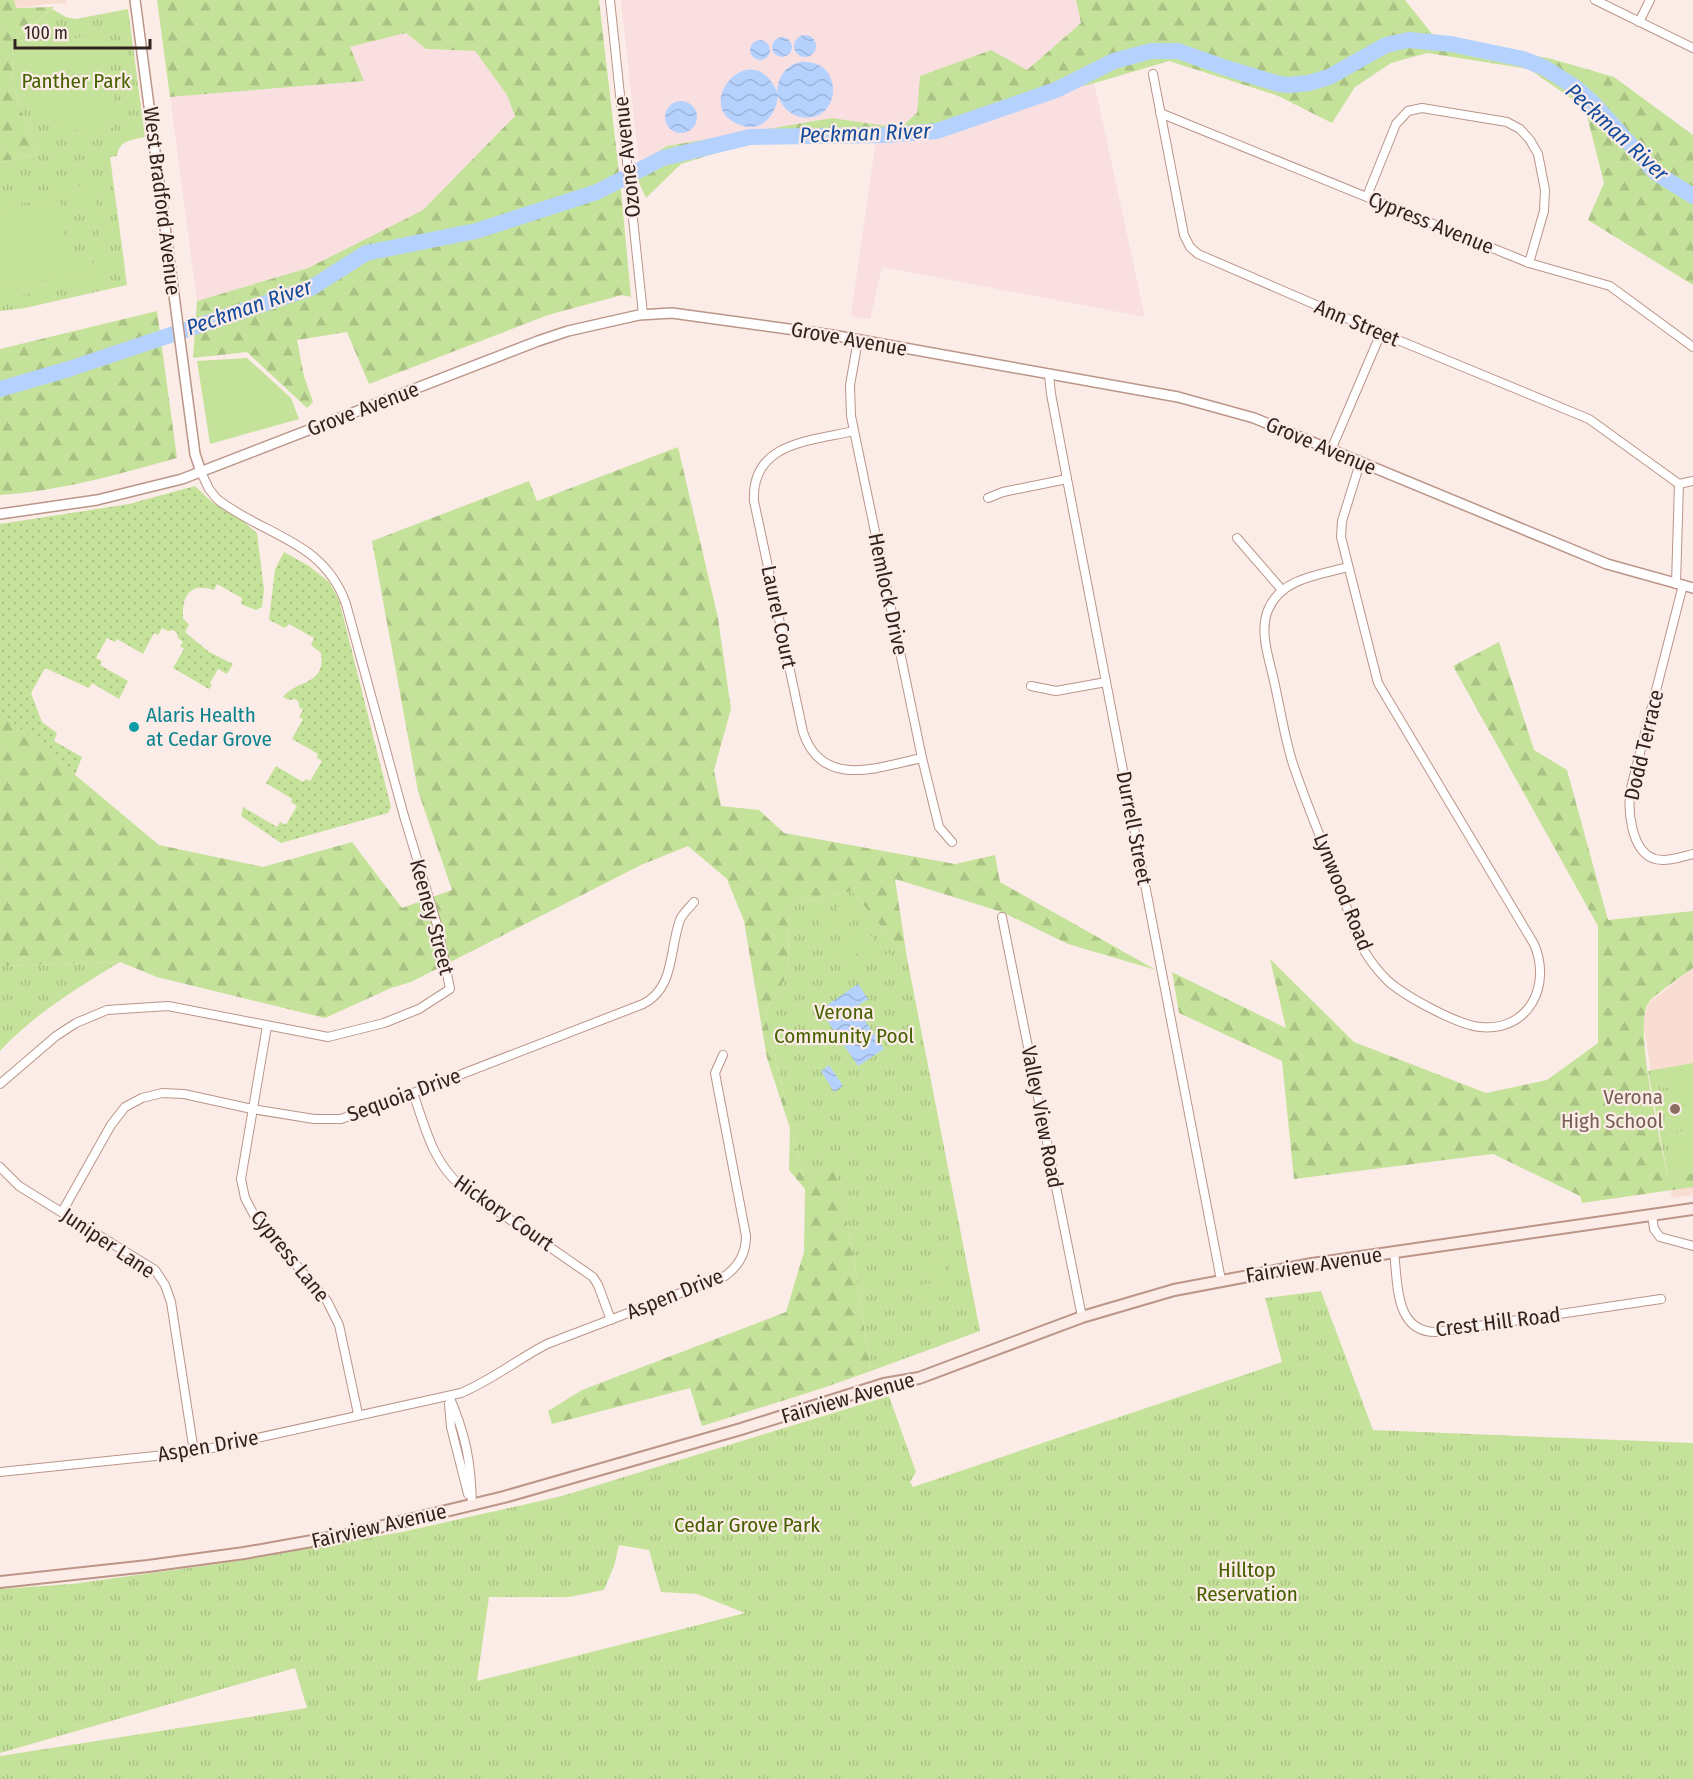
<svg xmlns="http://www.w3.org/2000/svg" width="1693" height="1779" viewBox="0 0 1693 1779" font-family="'Fira Sans Condensed',sans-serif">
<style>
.built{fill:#f9dcd2}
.industrial{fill:#fadfe1}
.grass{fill:url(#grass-dots)}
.forest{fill:url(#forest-firs)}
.park{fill:url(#park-tufts);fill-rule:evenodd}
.pitch{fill:#c5e29a}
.water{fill:url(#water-waves)}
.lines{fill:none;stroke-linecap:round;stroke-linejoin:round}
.river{stroke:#b5d2fe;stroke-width:16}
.minor-casing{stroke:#ba9588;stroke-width:10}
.tertiary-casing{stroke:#ba9588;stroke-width:12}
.secondary-casing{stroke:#ba9588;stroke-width:14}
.minor{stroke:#fff;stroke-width:8}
.tertiary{stroke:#fff;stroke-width:9}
.secondary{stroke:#fcece7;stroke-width:10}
.culture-dot{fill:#0f9aa8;stroke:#fcece7;stroke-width:2}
.education-dot{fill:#8d6e63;stroke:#fcece7;stroke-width:2}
.labels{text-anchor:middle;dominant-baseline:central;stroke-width:4.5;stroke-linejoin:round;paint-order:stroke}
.park-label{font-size:21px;fill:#476100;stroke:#fcece7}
.street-label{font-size:21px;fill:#32231e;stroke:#fcece7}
.culture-label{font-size:21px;fill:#0d838f;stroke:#fcece7;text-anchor:start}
.education-label{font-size:21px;fill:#785e54;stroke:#fcece7;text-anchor:end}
.water-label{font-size:22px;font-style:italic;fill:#134c9e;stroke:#fcece7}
</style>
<defs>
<pattern id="grass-dots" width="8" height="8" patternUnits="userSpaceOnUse" patternTransform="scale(1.5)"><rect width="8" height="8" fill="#c5e29a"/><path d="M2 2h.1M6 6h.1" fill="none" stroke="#aac284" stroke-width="1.8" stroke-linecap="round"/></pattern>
<pattern id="forest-firs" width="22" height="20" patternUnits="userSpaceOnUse" patternTransform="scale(1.5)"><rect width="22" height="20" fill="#c5e29a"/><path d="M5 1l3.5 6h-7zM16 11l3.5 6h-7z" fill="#aac284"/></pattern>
<pattern id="park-tufts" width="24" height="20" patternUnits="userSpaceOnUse" patternTransform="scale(1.5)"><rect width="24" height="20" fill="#c5e29a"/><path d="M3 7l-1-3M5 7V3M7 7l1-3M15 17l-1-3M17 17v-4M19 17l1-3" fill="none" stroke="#aac284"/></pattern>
<pattern id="water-waves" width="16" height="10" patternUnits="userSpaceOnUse" patternTransform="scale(1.5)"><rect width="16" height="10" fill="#b5d2fe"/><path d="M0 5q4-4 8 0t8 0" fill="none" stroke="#9cb4d9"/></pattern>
</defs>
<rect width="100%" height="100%" fill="#fcece7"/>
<g class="built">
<path d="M 14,0 L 66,0 L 67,4 L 57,3 L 15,8 Z"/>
<path d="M 1693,968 L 1693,1195 L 1672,1198 L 1643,1022 L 1649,1003 Z"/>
</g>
<g class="industrial">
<path d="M 621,0 L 1076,0 L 1081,23 L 1027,70 L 917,113 L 900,128 L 832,118 L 639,165 Z"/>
<path d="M 406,33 L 426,49 L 475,51 L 507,95 L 515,116 L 423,210 L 308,268 L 197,301 L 170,97 L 363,81 L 349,47 Z"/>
<path d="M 1094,82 L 1145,317 L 882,267 L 870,319 L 851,316 L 876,139 L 1079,84 Z"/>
</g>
<g class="grass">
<path d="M 195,486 L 213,503 L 244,522 L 257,533 L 264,590 L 262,607 L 256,610 L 241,604 L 242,598 L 217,584 L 214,590 C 190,582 182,595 183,618 L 189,625 L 185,632 L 209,652 L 233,664 L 227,674 L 218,669 L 210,683 L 212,685 L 209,689 L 173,668 L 184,649 L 180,646 L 183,642 L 178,638 L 177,633 L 173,630 L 168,631 L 162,628 L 158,635 L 154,633 L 143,654 L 117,639 L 115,642 L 107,638 L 96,658 L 102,661 L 100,665 L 128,681 L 119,699 L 92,683 L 89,688 L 45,668 L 31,693 L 42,722 L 57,733 L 54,741 L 82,757 L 75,775 L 0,712 L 0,524 L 129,504 Z"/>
<path d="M 284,552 L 309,566 L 329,582 L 339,600 L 391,807 L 388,813 L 281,843 L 241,816 L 243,807 L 277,827 L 280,822 L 286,825 L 297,806 L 291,802 L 292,799 L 266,783 L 276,766 L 303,782 L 306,779 L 310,781 L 322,761 L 317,758 L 318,754 L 292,739 L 303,719 L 299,717 L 303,710 L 299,707 L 299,702 L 295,699 L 289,700 L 283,697 C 297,679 326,686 321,653 L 311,645 L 314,638 L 289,624 L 285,628 L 269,620 L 275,569 Z"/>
</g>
<g class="forest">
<path d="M 0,0 L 14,0 L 16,8 L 54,7 L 12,42 L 13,86 L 37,154 L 0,162 Z"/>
<path d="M 157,0 L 599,0 L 621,190 L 631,297 L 622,295 L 548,315 L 369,384 L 347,332 L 297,340 L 304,376 L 313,402 L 307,408 L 247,352 L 193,358 L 197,301 L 308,268 L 423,210 L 515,116 L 507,95 L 475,51 L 426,49 L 406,33 L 350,47 L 364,81 L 170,97 Z"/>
<path d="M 1076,0 L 1405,0 L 1433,35 L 1552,59 L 1614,77 L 1693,135 L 1693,285 L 1588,220 L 1604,183 L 1585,108 L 1529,69 L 1427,53 L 1391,63 L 1355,87 L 1332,123 L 1276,95 L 1169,61 L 1088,85 L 1073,86 L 931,138 L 870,142 L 823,141 L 747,143 L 681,164 L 646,198 L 632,168 L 667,146 L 832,118 L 900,128 L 917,113 L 920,76 L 991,50 L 1027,70 L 1081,23 Z"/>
<path d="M 157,311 L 177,458 C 119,474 61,491 0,495 L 0,349 Z"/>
<path d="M 678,447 L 718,618 L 731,709 L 714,770 L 721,806 L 759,810 L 784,833 L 955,864 L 995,855 L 1000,882 L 1156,970 L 1068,944 L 1002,912 L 895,879 L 907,958 L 852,891 L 789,905 L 788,974 L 765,1013 L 803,1178 L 836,1170 L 851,1241 L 871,1371 L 823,1388 L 702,1426 L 690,1388 L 552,1424 L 548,1411 L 582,1390 L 786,1312 L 804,1252 L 805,1189 L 789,1170 L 790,1128 L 767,1058 L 744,921 L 727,879 L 688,846 L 641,865 L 411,982 L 391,988 L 325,1018 L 157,977 L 120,962 L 0,966 L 0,712 L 159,845 L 263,867 L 352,842 L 402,908 L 452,890 L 418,791 L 372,541 L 529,481 L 537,501 Z"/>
<path d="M 1499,642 L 1534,750 L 1567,770 L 1608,920 L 1693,911 L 1693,968 C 1684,975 1654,995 1649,1002 C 1632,1026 1662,1145 1668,1177 L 1693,1173 L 1693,1187 L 1582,1203 L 1580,1196 L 1493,1154 L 1294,1179 L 1282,1061 L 1179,1013 L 1172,972 L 1286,1028 L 1270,959 L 1354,1042 L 1486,1093 L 1547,1080 L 1598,1043 L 1598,926 L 1453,666 Z"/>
</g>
<g class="park">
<path d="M 52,9 L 66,17 L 76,19 L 128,9 L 145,137 C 132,140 119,140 117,156 L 110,157 L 127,285 L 25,308 L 0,311 L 0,162 L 37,154 L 13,86 L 12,42 Z"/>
<path d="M 852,891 L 907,958 L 980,1331 L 871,1371 L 851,1241 L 836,1171 L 803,1178 L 765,1013 L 788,974 L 789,905 Z"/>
<path d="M 120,962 C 77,988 34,1014 0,1051 L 0,966 Z"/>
<path d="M 1693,1063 L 1693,1173 L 1668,1177 L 1648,1071 Z"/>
<path d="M 1321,1291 L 1373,1430 L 1693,1443 L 1693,1779 L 0,1779 L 0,1756 L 307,1708 L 295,1668 L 0,1753 L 0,1589 L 72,1584 L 216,1564 L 402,1532 L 562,1496 L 889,1396 L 916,1472 L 910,1482 L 913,1487 L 1282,1362 L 1265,1298 ZM 619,1545 L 649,1550 L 661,1592 L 697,1594 L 745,1613 L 477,1681 L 489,1597 L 569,1597 L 604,1590 L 614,1566 Z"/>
</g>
<g class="pitch">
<path d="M 94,35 L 104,39 L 108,45 L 117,122 L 108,131 C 59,137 18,106 12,57 L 18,47 Z"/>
<path d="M 92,184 L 95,203 L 102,211 L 110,231 L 108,254 L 98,273 L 77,287 L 0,298 L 0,289 C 36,284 113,286 98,229 C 94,212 82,203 67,198 L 0,206 L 0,196 Z"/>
<path d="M 60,201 L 70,277 L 0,286 L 0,209 Z"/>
<path d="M 247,358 L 291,398 L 299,419 L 210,444 L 197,361 Z"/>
<path d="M 848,902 L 858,918 L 847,924 L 837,908 Z"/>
<path d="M 828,915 L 838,931 L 828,937 L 818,921 Z"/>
<path d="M 864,925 L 875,942 L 844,962 L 833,946 Z"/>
<path d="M 889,953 L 901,973 L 888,980 L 876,961 Z"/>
<path d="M 1689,1069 L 1692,1083 L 1660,1089 L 1657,1075 Z"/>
<path d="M 1693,1088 L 1693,1103 L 1664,1109 L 1661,1094 Z"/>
<path d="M 1693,1109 L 1693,1124 L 1667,1129 L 1665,1114 Z"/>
<path d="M 1693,1129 L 1693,1144 L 1671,1148 L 1668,1134 Z"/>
<path d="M 1693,1149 L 1693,1164 L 1675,1168 L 1672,1153 Z"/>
<path d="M 943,1258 L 946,1272 L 915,1279 L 912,1264 Z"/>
<path d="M 948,1280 L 951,1295 L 919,1301 L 916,1286 Z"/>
</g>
<g class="water">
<circle cx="805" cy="46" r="11"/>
<circle cx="782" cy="47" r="10"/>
<circle cx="760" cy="50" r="10"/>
<path d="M 800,62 C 847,58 841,125 801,117 C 789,115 782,106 778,96 C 776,115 762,133 740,125 C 689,107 752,33 777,92 C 778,77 785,66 800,62 Z"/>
<circle cx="681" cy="117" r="16"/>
<path d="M 858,984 L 868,999 L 856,1007 L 884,1049 L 858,1066 L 820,1010 Z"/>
<path d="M 829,1065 L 843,1086 L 834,1092 L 821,1071 Z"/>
</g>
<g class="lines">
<path class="river" d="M 0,389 L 69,369 L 311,288 L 366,253 L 476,231 L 597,192 L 663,158 L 750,137 L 886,135 L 937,131 L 1056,90 L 1114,61 L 1151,51 L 1178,51 L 1226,68 L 1279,84 L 1289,85 L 1309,83 L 1329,77 L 1386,45 L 1409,40 L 1451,44 L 1523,59 L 1545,68 L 1575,87 L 1593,103 L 1656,173 L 1693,196"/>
<defs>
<g id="minor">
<path d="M 610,0 L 643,314"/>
<path d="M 1595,0 L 1693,48"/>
<path d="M 1639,22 L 1650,0"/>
<path d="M 1153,74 L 1184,235 L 1190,247 L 1198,254 L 1381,333 L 1589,419 L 1679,484"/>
<path d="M 1160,113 L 1529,263 L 1610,286 L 1693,347"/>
<path d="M 1367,196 L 1396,124 L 1408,111 L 1422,108 L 1507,122 L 1520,129 L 1530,140 L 1538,154 L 1545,190 L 1544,211 L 1529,263"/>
<path d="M 858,340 L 850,385 L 851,416 L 922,758 L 939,827 L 952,842"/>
<path d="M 1049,375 L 1051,394 L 1067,479 L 1221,1280"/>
<path d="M 854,431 C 811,441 751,442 754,501 L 803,732 C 822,790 879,767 922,758"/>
<path d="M 1331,450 L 1381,333"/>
<path d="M 1679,484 L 1693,481"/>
<path d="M 988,498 L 1003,492 L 1067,479"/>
<path d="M 1237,538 L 1282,590"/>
<path d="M 1348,567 C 1319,575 1281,578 1268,610 C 1259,632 1269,658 1274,681 C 1280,707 1284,735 1292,761 C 1305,801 1322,840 1337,880 C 1346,903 1353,930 1365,952 C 1371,962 1379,972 1387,980 C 1404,996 1458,1025 1480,1027 C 1529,1032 1552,985 1534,944 L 1378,683 L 1341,537 L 1342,521 L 1360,463"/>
<path d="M 1676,584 L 1679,484"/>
<path d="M 1683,585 L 1631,788 C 1627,809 1631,852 1655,859 C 1667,862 1681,857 1693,854"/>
<path d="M 1031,686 L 1056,691 L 1106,682"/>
<path d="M 1002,917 L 1082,1317"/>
<path d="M 267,1026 L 241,1179 L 245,1198 L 254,1215 L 327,1301 L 339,1325 L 358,1414"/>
<path d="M 0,1084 L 56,1036 L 76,1023 L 107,1010 L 168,1006 L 328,1037 L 384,1023 L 419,1009 L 450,989 L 438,928 L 404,816 L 346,604 C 324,540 264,536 217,499 L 209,489 L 201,472"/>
<path d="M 413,1093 C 425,1126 432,1161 460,1185 L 593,1277 L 598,1285 L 611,1320"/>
<path d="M 0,1167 L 19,1186 L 155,1270 L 165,1285 L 171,1302 L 194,1452"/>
<path d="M 62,1212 L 111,1125 L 125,1107 L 142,1098 L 162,1093 L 184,1094 L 252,1109 L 314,1119 L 341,1119 L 413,1093 L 643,1004 C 675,988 669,950 680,920 C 682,914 690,907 694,902"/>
<path d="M 1652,1215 L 1654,1229 L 1660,1237 L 1693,1246"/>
<path d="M 1394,1252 C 1398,1282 1394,1333 1437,1332 L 1661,1299"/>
<path d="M 449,1396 C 466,1435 471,1462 472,1505"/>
<path d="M 449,1404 L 451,1427 L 468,1494"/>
<path d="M 0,1472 L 194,1452 L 461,1393 C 492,1380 518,1359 547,1344 L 725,1276 C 739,1266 746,1253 746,1236 L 715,1073 L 723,1055"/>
</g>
<g id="tertiary">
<path d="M 135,0 L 195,454 L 201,472"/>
<path d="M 0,514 L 97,500 L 182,479 L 538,341 L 568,331 L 639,315 L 672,313 L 832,335 L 1178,397 L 1254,418 L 1607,564 L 1693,588"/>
</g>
<path id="secondary" d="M 0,1582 L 148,1566 L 244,1553 L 346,1535 L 504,1497 L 741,1429 L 884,1384 L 919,1378 L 1082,1317 L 1174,1290 L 1312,1264 L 1693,1209"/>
</defs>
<use href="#minor" class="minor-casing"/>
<use href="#tertiary" class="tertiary-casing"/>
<use href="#secondary" class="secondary-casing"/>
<use href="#minor" class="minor"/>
<use href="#tertiary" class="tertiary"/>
<use href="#secondary" class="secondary"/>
</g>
<circle class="culture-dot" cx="134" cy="727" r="6"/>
<circle class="education-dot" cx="1675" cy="1109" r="6"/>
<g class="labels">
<g class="park-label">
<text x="76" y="81">Panther Park</text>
<text x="844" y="1012">Verona<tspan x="844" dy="24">Community Pool</tspan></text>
<text x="747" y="1525">Cedar Grove Park</text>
<text x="1247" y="1570">Hilltop<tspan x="1247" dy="24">Reservation</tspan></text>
</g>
<g class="street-label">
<text transform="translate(627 157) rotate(-96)">Ozone Avenue</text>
<text transform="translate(162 201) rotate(83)">West Bradford Avenue</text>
<text transform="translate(1431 223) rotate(22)">Cypress Avenue</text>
<text transform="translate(1357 323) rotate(23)">Ann Street</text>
<text transform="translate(849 339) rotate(10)">Grove Avenue</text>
<text transform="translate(363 409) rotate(-21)">Grove Avenue</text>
<text transform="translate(1321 446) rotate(23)">Grove Avenue</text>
<text transform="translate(888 594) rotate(78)">Hemlock Drive</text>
<text transform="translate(779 617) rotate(78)">Laurel Court</text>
<text transform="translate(1644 745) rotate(-77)">Dodd Terrace</text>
<text transform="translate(1134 828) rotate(79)">Durrell Street</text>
<text transform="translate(1343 892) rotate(68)">Lynwood Road</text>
<text transform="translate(432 917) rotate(75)">Keeney Street</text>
<text transform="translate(404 1095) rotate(-20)">Sequoia Drive</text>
<text transform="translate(1042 1117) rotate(79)">Valley View Road</text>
<text transform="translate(504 1213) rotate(35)">Hickory Court</text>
<text transform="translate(108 1243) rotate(34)">Juniper Lane</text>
<text transform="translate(290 1256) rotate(51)">Cypress Lane</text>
<text transform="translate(1314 1265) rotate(-9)">Fairview Avenue</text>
<text transform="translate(675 1294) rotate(-22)">Aspen Drive</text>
<text transform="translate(1498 1322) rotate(-7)">Crest Hill Road</text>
<text transform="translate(848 1398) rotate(-16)">Fairview Avenue</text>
<text transform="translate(208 1446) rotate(-10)">Aspen Drive</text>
<text transform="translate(379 1526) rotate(-13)">Fairview Avenue</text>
</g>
<g class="culture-label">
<text x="146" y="715">Alaris Health<tspan x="146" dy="24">at Cedar Grove</tspan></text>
</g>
<g class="education-label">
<text x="1663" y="1097">Verona<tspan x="1663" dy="24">High School</tspan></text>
</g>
<g class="water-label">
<text transform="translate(1617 132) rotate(43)">Peckman River</text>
<text transform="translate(865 133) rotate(-2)">Peckman River</text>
<text transform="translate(249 307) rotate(-19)">Peckman River</text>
</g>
</g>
<path d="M15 39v9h135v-9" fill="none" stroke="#32231e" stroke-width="3"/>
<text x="24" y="39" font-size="18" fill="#32231e" stroke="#fcece7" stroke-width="4.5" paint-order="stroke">100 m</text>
</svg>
